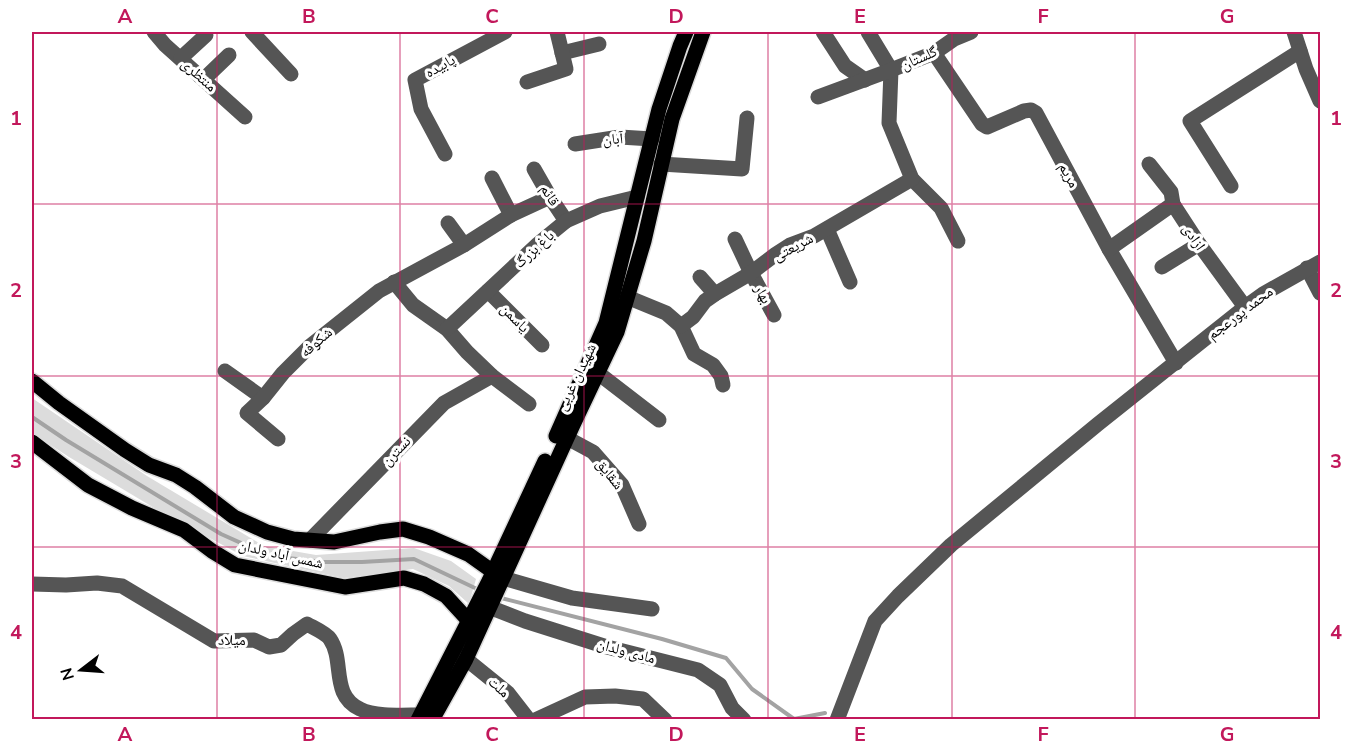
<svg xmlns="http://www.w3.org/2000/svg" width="1352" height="751" viewBox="0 0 1352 751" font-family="'Nunito Sans','Noto Naskh Arabic',sans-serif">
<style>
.green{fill:#dcdcdc}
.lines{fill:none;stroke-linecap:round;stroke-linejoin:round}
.stream{stroke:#a3a3a3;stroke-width:4}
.major-casing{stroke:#dbdbdb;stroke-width:18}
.minor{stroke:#555;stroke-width:15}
.major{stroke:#000;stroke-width:15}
.grid{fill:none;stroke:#c2185b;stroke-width:1.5;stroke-opacity:0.55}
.labels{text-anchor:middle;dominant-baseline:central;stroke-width:6;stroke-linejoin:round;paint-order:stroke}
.street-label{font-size:15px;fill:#000;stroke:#fff}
.neatline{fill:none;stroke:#c2185b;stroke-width:2}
.grid-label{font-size:20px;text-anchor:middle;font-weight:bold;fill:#c2185b}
</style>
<rect width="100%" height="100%" fill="#fff"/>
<path class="green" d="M 32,398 L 147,476 L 264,546 L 316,555 L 414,548 L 451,561 L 476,579 L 469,604 L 449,586 L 413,569 L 344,578 L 243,556 L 156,509 L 69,457 L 32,433 Z"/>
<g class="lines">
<g class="stream">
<path d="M 32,417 L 66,440 L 221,534 L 270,556 L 323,562 L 362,562 L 414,559 L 477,589"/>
<path d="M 501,598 L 662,639 L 726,658 L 752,689 L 794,719 L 825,713"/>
</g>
<defs>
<g id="major">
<path d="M 32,381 L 59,403 L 125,450 L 149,465 L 176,475 L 195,487 L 234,517 L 267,532 L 293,539 L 334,542 L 380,532 L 403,529 L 429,537 L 468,554 L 499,576"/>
<path d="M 556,436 L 606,323 L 659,109 L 680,46 L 686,32"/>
<path d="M 32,442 L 88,485 L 132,508 L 184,530 L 212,551 L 235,565 L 345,587 L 404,578 L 424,584 L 446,596 L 468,620"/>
<path d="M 418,720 L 489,581 L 545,461"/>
<path d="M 432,720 L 466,659 L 573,425 L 617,332 L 644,241 L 672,119 L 703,32"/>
</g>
</defs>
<use href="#major" class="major-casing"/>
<g class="minor">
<path d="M 154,32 L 165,45 L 245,117"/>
<path d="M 252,32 L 291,74"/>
<path d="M 823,32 L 845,66 L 865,80"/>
<path d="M 868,32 L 891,70 L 889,123 L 912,179 L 941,208 L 958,241"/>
<path d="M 1294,32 L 1306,69 L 1320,101"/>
<path d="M 562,53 L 599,44"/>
<path d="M 934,53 L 982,124 L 987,127 L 1024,111 L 1031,110 L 1036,113 L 1109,249 L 1176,363"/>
<path d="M 181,58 L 206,35"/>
<path d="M 204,79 L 229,55"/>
<path d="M 527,82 L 566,69 L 557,32"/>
<path d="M 818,97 L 891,70 L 934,53 L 954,39 L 971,32"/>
<path d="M 575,144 L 620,137 L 652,139"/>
<path d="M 445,154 L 421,109 L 415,80 L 505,32"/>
<path d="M 661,164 L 742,169 L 747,118"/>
<path d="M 1149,164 L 1171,192 L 1173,204 L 1199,244 L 1245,307"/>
<path d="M 534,169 L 550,197 L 566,221"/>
<path d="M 492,178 L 511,215"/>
<path d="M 1231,186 L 1190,121 L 1300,51"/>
<path d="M 448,223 L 464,245"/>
<path d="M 827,229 L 850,282"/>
<path d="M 735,239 L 751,273 L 774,315"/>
<path d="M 1109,249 L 1173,204"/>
<path d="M 1162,267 L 1199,244"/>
<path d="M 1307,268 L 1320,293"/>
<path d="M 700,277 L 715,294"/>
<path d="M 394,282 L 413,305 L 447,329 L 467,352 L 492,376 L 529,404"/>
<path d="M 488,291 L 542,345"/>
<path d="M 627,297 L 666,313 L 681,326 L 694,354 L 713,365 L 721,376 L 723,385"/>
<path d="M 681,326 L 693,317 L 705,301 L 715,294 L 751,273 L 776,254 L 790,245 L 814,236 L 912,179"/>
<path d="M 447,329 L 538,244 L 566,221 L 600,206 L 637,197"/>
<path d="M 225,371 L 263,398"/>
<path d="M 598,373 L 659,420"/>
<path d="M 567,438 L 593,452 L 622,485 L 639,524"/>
<path d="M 278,439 L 247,413 L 263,398 L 283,373 L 310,346 L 379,291 L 464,245 L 511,215 L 550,197"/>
<path d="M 310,540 L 444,403 L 492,376"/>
<path d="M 503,578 L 572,598 L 652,609"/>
<path d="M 32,584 L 66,585 L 97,583 L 122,586 L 214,641 L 254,640 L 269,647 L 281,645 L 293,634 L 307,624 C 314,628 326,633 330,639 C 345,661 330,695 360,709 C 375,717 403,715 420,715"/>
<path d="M 489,607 L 525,621 L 607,647 L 698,670 L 720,685 L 732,708 L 744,720"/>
<path d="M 456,653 L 466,659 L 508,693 L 529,720"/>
<path d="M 535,720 L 585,697 L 615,696 L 643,699 L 665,720"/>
<path d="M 837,720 L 875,621 L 898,596 L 951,545 L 1098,424 L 1245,307 L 1263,294 L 1320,262"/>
</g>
<use href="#major" class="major"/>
</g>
<path class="grid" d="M 217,32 L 217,720M 400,32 L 400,720M 584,32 L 584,720M 768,32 L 768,720M 952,32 L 952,720M 1135,32 L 1135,720M 32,204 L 1320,204M 32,376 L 1320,376M 32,547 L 1320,547"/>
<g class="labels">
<g class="street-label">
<text transform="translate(919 58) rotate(-24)">گلستان</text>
<text transform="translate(440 66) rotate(-29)">پابیده</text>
<text transform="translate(199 75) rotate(42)">منتظری</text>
<text transform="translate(613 139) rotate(-5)">آبان</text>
<text transform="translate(1069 175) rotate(62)">مریم</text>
<text transform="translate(550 195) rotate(58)">قائم</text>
<text transform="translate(1194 237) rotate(56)">ازادی</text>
<text transform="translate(793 247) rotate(-28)">شریعتی</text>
<text transform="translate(534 249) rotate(-42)">باغ بزرگ</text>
<text transform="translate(763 294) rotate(61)">بهار</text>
<text transform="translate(1240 313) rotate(-37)">محمد پورعجم</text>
<text transform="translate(515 318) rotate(45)">یاسمن</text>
<text transform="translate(316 342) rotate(-41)">شکوفه</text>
<text transform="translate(576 377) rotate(-64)">شهیدان غربی</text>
<text transform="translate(396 451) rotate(-46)">نسترن</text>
<text transform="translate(610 474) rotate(52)">شقایق</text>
<text transform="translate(281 554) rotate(13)">شمس آباد ولدان</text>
<text transform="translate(232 640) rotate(1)">میلاد</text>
<text transform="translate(626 651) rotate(15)">مادی ولدان</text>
<text transform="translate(499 687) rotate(42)">ملت</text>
</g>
</g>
<rect width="1352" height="751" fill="none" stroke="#ffffff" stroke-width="66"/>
<g transform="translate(81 670) rotate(253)" stroke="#ffffff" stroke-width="4.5" paint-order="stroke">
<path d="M0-4.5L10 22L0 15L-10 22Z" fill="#000000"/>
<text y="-9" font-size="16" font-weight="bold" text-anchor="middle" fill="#000000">N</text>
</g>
<rect x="33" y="33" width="1286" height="685" class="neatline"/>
<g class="grid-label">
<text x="125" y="23">A</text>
<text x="309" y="23">B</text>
<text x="492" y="23">C</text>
<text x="676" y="23">D</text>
<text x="860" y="23">E</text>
<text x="1043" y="23">F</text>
<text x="1227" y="23">G</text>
<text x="16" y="125">1</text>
<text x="1336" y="125">1</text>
<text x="16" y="297">2</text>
<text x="1336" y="297">2</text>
<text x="16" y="468">3</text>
<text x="1336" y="468">3</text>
<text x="16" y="639">4</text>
<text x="1336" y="639">4</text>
<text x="125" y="741">A</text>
<text x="309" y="741">B</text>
<text x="492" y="741">C</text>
<text x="676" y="741">D</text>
<text x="860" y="741">E</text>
<text x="1043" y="741">F</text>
<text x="1227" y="741">G</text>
</g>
</svg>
